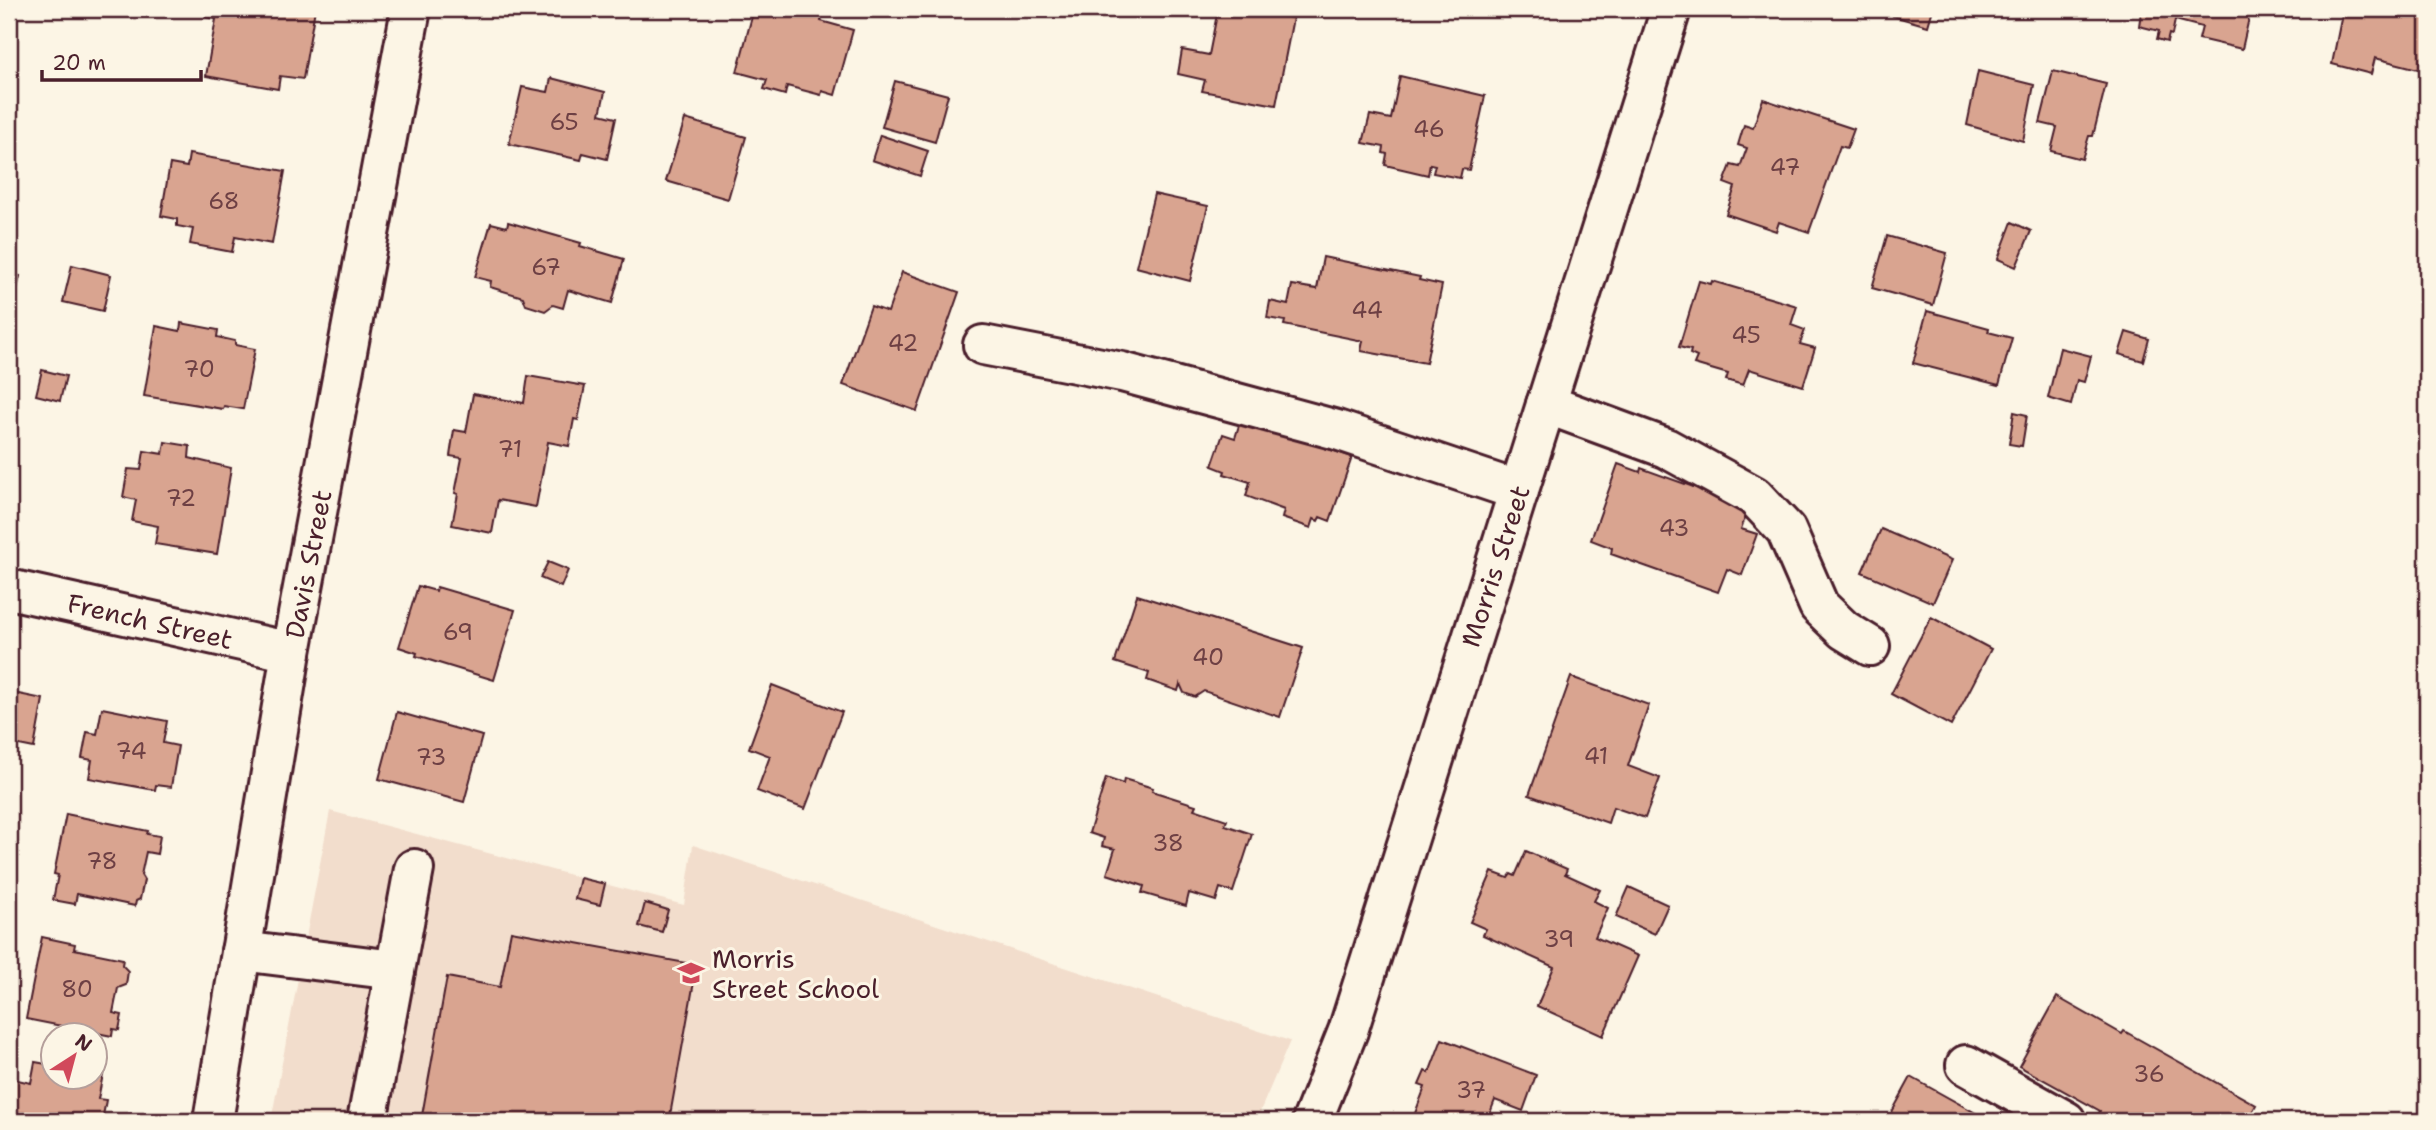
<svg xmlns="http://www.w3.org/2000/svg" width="2436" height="1130" viewBox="0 0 2436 1130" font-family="'Shantell Sans',sans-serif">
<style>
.built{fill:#f2ddcc}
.building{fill:#d9a490;stroke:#4a1f2b;stroke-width:2}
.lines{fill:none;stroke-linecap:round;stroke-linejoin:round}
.minor-casing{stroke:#4a1f2b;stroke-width:44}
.minor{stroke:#fcf5e5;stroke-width:38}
.labels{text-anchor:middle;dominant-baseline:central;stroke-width:6;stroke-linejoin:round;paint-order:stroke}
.number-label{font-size:23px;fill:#6e4044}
.street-label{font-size:26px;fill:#4a1f2b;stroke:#fcf5e5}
.poi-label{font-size:26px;fill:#4a1f2b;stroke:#fcf5e5;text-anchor:start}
</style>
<rect width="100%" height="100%" fill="#fcf5e5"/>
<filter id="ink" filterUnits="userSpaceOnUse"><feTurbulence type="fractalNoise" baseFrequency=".0143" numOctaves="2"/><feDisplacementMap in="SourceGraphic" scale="14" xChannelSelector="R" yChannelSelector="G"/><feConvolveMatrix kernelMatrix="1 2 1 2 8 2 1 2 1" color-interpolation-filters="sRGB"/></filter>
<g filter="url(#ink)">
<path class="built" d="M 330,811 L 684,905 L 693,845 L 1290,1041 L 1256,1121 L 271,1121 Z"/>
<g class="building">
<path d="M 206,9 L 315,9 L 303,79 L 280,76 L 278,89 L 206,76 L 216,19 L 205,17 Z"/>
<path d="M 754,9 L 817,9 L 824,11 L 821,21 L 853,30 L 835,95 L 822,91 L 821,95 L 787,86 L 785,95 L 764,89 L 767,80 L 737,72 Z"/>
<path d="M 1218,9 L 1243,9 L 1293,18 L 1276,105 L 1202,91 L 1205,80 L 1178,74 L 1182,50 L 1209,55 Z"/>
<path d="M 1895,9 L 1933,9 L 1928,26 L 1893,16 Z"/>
<path d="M 2130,9 L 2251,9 L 2242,49 L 2199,39 L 2202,27 L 2175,20 L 2172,35 L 2169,34 L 2167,42 L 2157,39 L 2159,31 L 2139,26 L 2141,12 Z"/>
<path d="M 2343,9 L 2427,9 L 2427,64 L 2423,64 L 2422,70 L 2375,58 L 2371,74 L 2332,64 Z"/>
<path d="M 1978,71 L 2034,85 L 2023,141 L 1967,125 Z"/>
<path d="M 2053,71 L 2106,84 L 2093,136 L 2089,136 L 2082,159 L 2051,151 L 2057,127 L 2040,123 Z"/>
<path d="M 1400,76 L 1485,96 L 1469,170 L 1462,169 L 1460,178 L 1433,173 L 1435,165 L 1430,164 L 1428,175 L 1385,165 L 1387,154 L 1383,153 L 1384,147 L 1363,143 L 1370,115 L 1391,119 Z"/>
<path d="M 551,78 L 605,92 L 600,114 L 616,118 L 607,159 L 583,153 L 581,160 L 509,144 L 522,87 L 548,92 Z"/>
<path d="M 895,81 L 948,95 L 935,142 L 882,127 Z"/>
<path d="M 1763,99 L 1854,129 L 1847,148 L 1840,146 L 1809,232 L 1779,222 L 1776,231 L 1726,214 L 1735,187 L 1724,183 L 1731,165 L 1740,167 L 1747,148 L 1738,145 L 1744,125 L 1753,128 Z"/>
<path d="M 685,119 L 746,137 L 728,199 L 666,181 Z"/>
<path d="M 880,135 L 928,151 L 920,176 L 872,160 Z"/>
<path d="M 189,154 L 285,171 L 272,244 L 235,237 L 232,252 L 190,244 L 193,229 L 177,226 L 177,219 L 161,216 L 170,164 L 187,167 Z"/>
<path d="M 1154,194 L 1208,206 L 1190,281 L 1136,267 Z"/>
<path d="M 508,222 L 581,243 L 580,246 L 624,259 L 612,303 L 568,290 L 563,308 L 553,305 L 545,311 L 526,305 L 523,297 L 490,287 L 491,281 L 475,277 L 491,223 L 507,227 Z"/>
<path d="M 2012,222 L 2031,231 L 2016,267 L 1998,259 Z"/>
<path d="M 1887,236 L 1947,253 L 1933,305 L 1872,288 Z"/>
<path d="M 1323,257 L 1420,277 L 1419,280 L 1442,285 L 1426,363 L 1361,351 L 1363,341 L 1284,325 L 1285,321 L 1267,318 L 1270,301 L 1288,305 L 1292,285 L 1317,289 Z"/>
<path d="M 72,265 L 111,275 L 103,311 L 63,302 Z"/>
<path d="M 902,272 L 959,292 L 917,411 L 843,385 L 871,306 L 888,312 Z"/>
<path d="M 9,273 L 20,276 L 9,325 Z"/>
<path d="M 1699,281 L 1711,284 L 1712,281 L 1797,306 L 1791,325 L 1805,330 L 1800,344 L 1815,348 L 1803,386 L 1749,369 L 1743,385 L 1726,380 L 1728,374 L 1694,364 L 1697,357 L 1690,354 L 1691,350 L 1679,347 Z"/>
<path d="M 1927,311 L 1989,328 L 1988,332 L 2012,338 L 1999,385 L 1913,363 Z"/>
<path d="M 181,323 L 218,330 L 217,337 L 235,341 L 235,345 L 255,349 L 243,409 L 224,406 L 223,409 L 144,396 L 156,326 L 180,331 Z"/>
<path d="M 2126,332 L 2149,339 L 2143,361 L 2119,354 Z"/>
<path d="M 2060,348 L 2091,356 L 2084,382 L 2077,380 L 2071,405 L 2048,398 Z"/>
<path d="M 42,370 L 66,376 L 60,401 L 36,395 Z"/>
<path d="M 528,376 L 585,386 L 578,420 L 574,419 L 569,446 L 548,442 L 536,507 L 498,500 L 492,533 L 452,525 L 458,494 L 455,493 L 462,458 L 450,456 L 454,430 L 466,432 L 473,394 L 524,403 Z"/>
<path d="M 2014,412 L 2027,415 L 2022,446 L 2009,444 Z"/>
<path d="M 1241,419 L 1352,457 L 1330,521 L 1320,517 L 1318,521 L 1314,519 L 1311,528 L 1282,518 L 1284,510 L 1246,496 L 1250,482 L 1224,474 L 1225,471 L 1212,466 L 1223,434 L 1235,438 Z"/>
<path d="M 165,442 L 190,446 L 189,458 L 231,468 L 217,554 L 155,544 L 158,526 L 132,521 L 136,500 L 123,497 L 128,469 L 141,470 L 144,451 L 163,454 Z"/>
<path d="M 1618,464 L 1640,472 L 1641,468 L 1749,507 L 1741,529 L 1757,534 L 1742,575 L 1727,569 L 1718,592 L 1611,554 L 1612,548 L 1591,540 Z"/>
<path d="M 1881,529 L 1952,560 L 1933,603 L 1862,572 Z"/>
<path d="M 548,562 L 568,570 L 561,587 L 540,578 Z"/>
<path d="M 418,586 L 436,591 L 437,587 L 515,610 L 494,680 L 416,656 L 417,653 L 399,647 Z"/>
<path d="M 1137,595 L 1303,648 L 1280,717 L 1204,691 L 1195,697 L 1184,693 L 1180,684 L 1178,691 L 1147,680 L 1149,673 L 1115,662 Z"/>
<path d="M 1931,617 L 1991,649 L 1951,726 L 1891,694 Z"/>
<path d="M 1571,677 L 1649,705 L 1628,766 L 1660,778 L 1645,818 L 1613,807 L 1608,823 L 1529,795 Z"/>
<path d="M 772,685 L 842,712 L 805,809 L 757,791 L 770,756 L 749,748 Z"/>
<path d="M 9,692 L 43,699 L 34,748 L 9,743 Z"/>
<path d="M 102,708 L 167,721 L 163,743 L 178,746 L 171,787 L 156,785 L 155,790 L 89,778 L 92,760 L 82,758 L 87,732 L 97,734 Z"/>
<path d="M 397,712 L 482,736 L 464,802 L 379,779 Z"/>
<path d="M 1106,778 L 1123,784 L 1124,779 L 1153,788 L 1152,791 L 1196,805 L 1194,809 L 1227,820 L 1225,825 L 1252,834 L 1233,892 L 1220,888 L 1216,901 L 1189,893 L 1186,906 L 1142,893 L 1144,886 L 1107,874 L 1115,849 L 1102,846 L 1104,838 L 1089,833 Z"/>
<path d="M 66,814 L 148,831 L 147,834 L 160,836 L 157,854 L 146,852 L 141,875 L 144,880 L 140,899 L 136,901 L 135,906 L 77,894 L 75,904 L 53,900 L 58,875 L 54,874 Z"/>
<path d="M 1526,851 L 1567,869 L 1565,874 L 1600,890 L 1594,901 L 1608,908 L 1595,937 L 1638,956 L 1603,1036 L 1537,1006 L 1554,967 L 1483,935 L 1486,929 L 1470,922 L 1492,872 L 1508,878 L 1511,874 L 1515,876 Z"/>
<path d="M 580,878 L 605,884 L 600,905 L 575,899 Z"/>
<path d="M 1629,887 L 1668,905 L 1655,934 L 1616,917 Z"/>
<path d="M 645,903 L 668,910 L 662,932 L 639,926 Z"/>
<path d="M 511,931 L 697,965 L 669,1121 L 421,1121 L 447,977 L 500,987 Z"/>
<path d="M 42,937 L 75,944 L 74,949 L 123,959 L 122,965 L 128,971 L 126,985 L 118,988 L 113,1013 L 122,1015 L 119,1030 L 113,1029 L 112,1036 L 26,1019 Z"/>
<path d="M 2057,997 L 2122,1034 L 2124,1031 L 2256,1105 L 2247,1121 L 2108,1121 L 2098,1115 L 2100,1111 L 2019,1066 Z"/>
<path d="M 1442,1039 L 1536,1075 L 1523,1111 L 1495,1100 L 1487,1121 L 1429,1121 L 1414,1116 L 1425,1087 L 1419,1085 L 1425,1071 L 1429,1073 Z"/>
<path d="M 94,1053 L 107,1055 L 98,1099 L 106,1100 L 102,1121 L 9,1121 L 9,1078 L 31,1083 L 35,1062 L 52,1065 L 52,1078 L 94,1078 Z"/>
<path d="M 1911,1077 L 1979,1115 L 1978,1117 L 1986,1121 L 1887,1121 Z"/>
</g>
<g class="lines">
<defs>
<g id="minor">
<path d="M 983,345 L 1122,372 L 1337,430 L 1519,491"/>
<path d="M 1546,404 L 1666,448 L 1754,496 L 1786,530 L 1819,606 L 1844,630 L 1870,646"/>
<path d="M 9,589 L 291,652"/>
<path d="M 241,951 L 395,970"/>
<path d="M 1966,1065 L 2066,1121"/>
<path d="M 213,1121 L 291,652 L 411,9"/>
<path d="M 367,1121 L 414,869"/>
<path d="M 1312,1121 L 1348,1031 L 1671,9"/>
</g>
</defs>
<use href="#minor" class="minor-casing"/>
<use href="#minor" class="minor"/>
</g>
</g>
<defs>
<symbol id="school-bare" viewBox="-9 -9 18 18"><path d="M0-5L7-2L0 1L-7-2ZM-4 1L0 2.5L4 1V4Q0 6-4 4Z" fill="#d1495b" stroke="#fcf5e5" stroke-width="2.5" paint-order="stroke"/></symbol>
</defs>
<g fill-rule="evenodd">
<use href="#school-bare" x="672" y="954" width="38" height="38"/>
</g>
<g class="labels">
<g class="number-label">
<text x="564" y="122">65</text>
<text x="1429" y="129">46</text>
<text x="1785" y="167">47</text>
<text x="224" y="201">68</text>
<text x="546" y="267">67</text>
<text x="1367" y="310">44</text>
<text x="1746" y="335">45</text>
<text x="903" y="343">42</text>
<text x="199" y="369">70</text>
<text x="510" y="449">71</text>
<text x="181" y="498">72</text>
<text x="1674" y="528">43</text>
<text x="458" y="632">69</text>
<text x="1208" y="657">40</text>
<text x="131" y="751">74</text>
<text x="1596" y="756">41</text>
<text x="431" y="757">73</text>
<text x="1168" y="843">38</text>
<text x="102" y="861">78</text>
<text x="1559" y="939">39</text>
<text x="77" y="989">80</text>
<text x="2149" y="1074">36</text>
<text x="1471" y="1090">37</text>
</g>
<g class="street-label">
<text transform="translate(308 564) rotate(-79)">Davis Street</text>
<text transform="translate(1495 566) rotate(-72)">Morris Street</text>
<text transform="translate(150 621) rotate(13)">French Street</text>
</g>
<g class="poi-label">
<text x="712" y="958">Morris<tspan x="712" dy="30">Street School</tspan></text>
</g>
</g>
<rect width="2436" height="1130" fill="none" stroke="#fcf5e5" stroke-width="35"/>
<rect x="18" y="18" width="2401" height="1095" fill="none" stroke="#4a1f2b" stroke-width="2.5" filter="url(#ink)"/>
<g transform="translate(74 1056) rotate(36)"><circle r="33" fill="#fcf5e5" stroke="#b59f9b" stroke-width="2"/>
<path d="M0-5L12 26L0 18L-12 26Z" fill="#d1495b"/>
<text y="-10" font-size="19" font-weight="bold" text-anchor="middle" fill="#4a1f2b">N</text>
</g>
<path d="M42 70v10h159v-10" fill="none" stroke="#4a1f2b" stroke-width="3.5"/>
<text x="52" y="70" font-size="21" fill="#4a1f2b" stroke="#fcf5e5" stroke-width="5" paint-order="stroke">20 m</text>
</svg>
